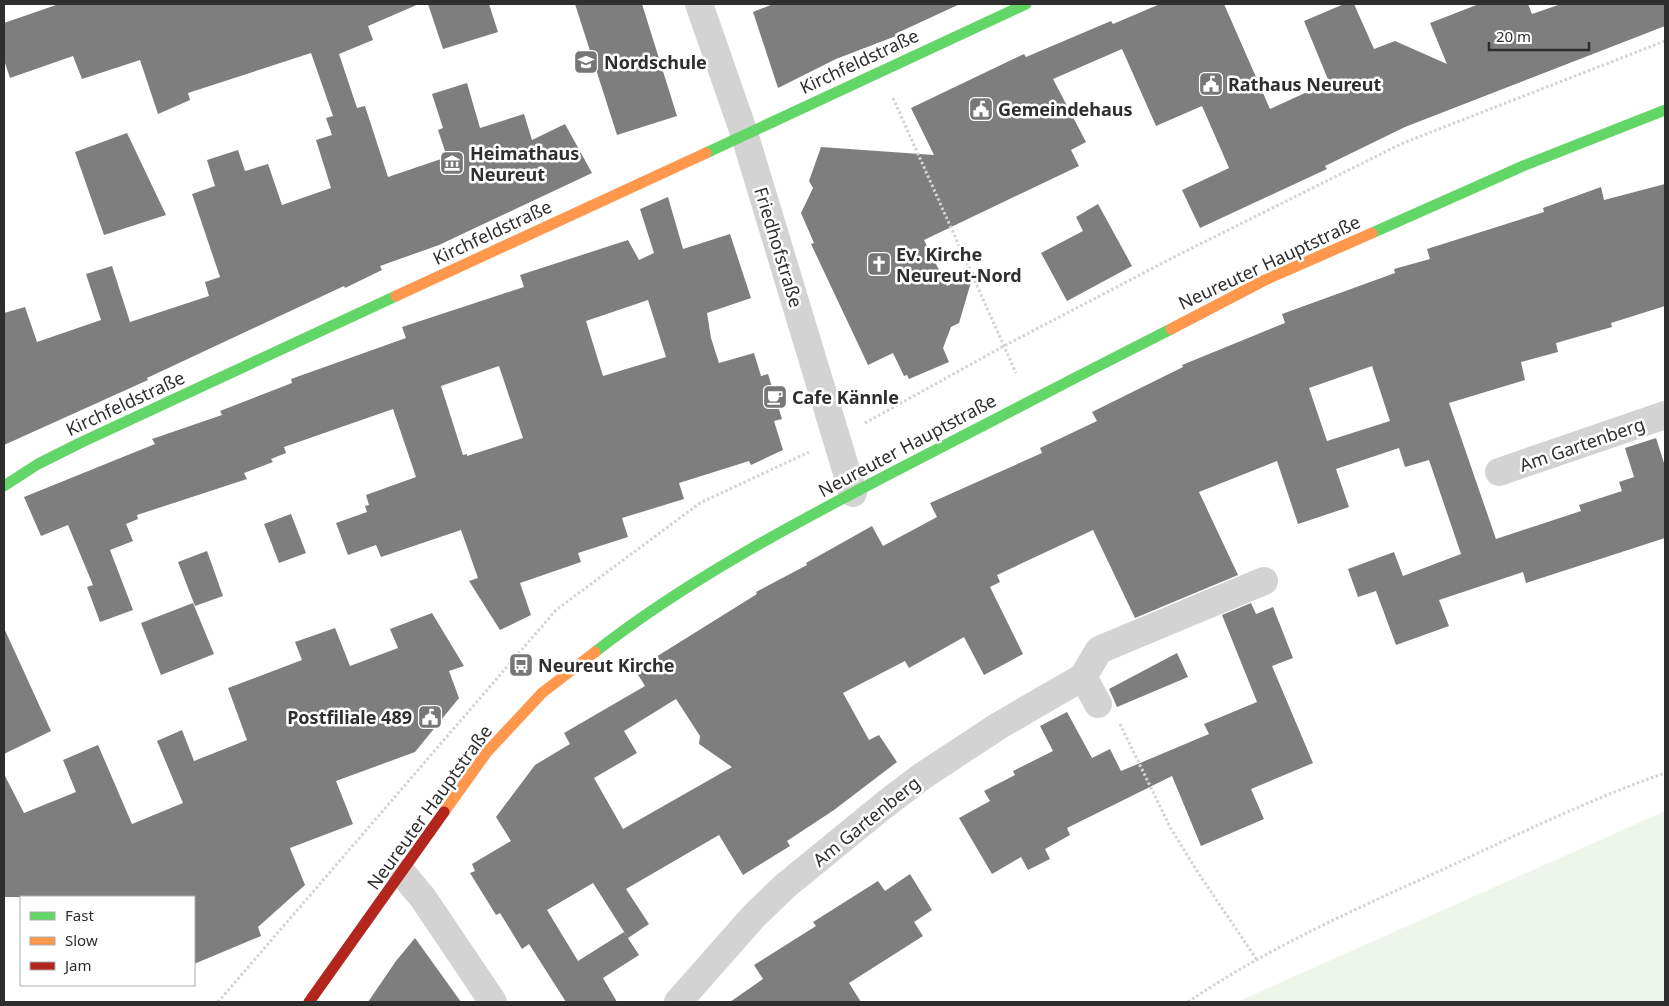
<svg xmlns="http://www.w3.org/2000/svg" width="1669" height="1006" viewBox="0 0 1669 1006" font-family="'Noto Sans',sans-serif">
<style>
.green{fill:#eef5eb}
.building{fill:#7e7e7e;fill-rule:evenodd}
.lines{fill:none;stroke-linecap:round;stroke-linejoin:round}
.path{stroke:#d3d3d3;stroke-width:3;stroke-dasharray:2.5 2.5;stroke-linecap:butt}
.street{stroke:#d3d3d3;stroke-width:28}
.fast{stroke:#63d668;stroke-width:11}
.slow{stroke:#ff974d;stroke-width:11}
.jam{stroke:#b3261e;stroke-width:11}
.labels{text-anchor:middle;dominant-baseline:central;stroke-width:5;stroke-linejoin:round;paint-order:stroke}
.street-label{font-size:18px;fill:#2e2e2e;stroke:#fff}
.poi-label{font-size:18px;font-weight:bold;fill:#2e2e2e;stroke:#fff;text-anchor:start}
</style>
<rect width="100%" height="100%" fill="#fff"/>
<path class="green" d="M 1665,811 L 1665,1002 L 1237,1002 Z"/>
<g class="building">
<path d="M 59,4 L 419,4 L 368,26 L 373,40 L 339,54 L 357,108 L 365,106 L 388,177 L 447,157 L 438,130 L 443,128 L 432,94 L 467,83 L 480,128 L 524,114 L 532,140 L 565,124 L 592,173 L 439,245 L 380,266 L 382,270 L 345,288 L 344,286 L 147,378 L 148,380 L 4,445 L 4,313 L 25,307 L 37,342 L 101,320 L 86,274 L 112,266 L 130,322 L 209,296 L 205,282 L 220,277 L 192,194 L 215,186 L 207,160 L 238,150 L 245,171 L 268,164 L 282,205 L 331,188 L 316,140 L 332,135 L 326,118 L 333,116 L 311,53 L 188,93 L 190,100 L 158,114 L 140,60 L 82,79 L 73,56 L 10,78 L 4,60 L 4,23 Z"/>
<path d="M 428,4 L 489,4 L 498,32 L 443,49 Z"/>
<path d="M 575,4 L 642,4 L 677,116 L 617,135 Z"/>
<path d="M 773,4 L 960,4 L 895,34 L 896,36 L 836,59 L 778,88 L 753,12 Z"/>
<path d="M 1160,4 L 1224,4 L 1270,109 L 1329,82 L 1304,21 L 1344,4 L 1354,4 L 1374,49 L 1395,41 L 1447,64 L 1430,23 L 1479,4 L 1528,4 L 1532,14 L 1561,4 L 1665,4 L 1665,26 L 1405,127 L 1325,166 L 1327,169 L 1200,228 L 1182,190 L 1229,168 L 1202,106 L 1156,126 L 1122,49 L 1053,79 L 1086,142 L 1071,150 L 1079,166 L 924,240 L 947,286 L 974,272 L 959,323 L 951,327 L 943,348 L 949,362 L 909,379 L 907,375 L 904,376 L 893,353 L 868,365 L 811,244 L 814,243 L 801,213 L 813,188 L 809,181 L 821,147 L 934,155 L 911,108 L 1024,54 L 1026,57 L 1111,21 L 1113,24 Z"/>
<path d="M 127,133 L 166,215 L 104,235 L 75,152 Z"/>
<path d="M 1665,184 L 1665,306 L 1611,323 L 1612,327 L 1556,343 L 1558,352 L 1521,362 L 1525,380 L 1449,403 L 1496,539 L 1581,511 L 1579,505 L 1622,491 L 1619,482 L 1634,477 L 1625,448 L 1656,438 L 1665,466 L 1665,538 L 1526,583 L 1523,572 L 1439,600 L 1449,626 L 1396,645 L 1376,591 L 1358,597 L 1348,569 L 1394,552 L 1403,576 L 1461,554 L 1429,460 L 1405,467 L 1399,448 L 1336,469 L 1349,507 L 1298,524 L 1277,461 L 1199,492 L 1238,575 L 1135,618 L 1093,530 L 997,575 L 1000,582 L 990,587 L 1023,654 L 984,675 L 964,637 L 909,668 L 905,661 L 843,693 L 869,740 L 879,735 L 897,762 L 834,810 L 787,841 L 790,846 L 743,875 L 719,835 L 626,889 L 649,924 L 628,938 L 593,883 L 547,910 L 578,961 L 624,932 L 639,955 L 603,978 L 617,1002 L 566,1002 L 529,944 L 522,949 L 500,913 L 496,915 L 470,873 L 475,871 L 472,864 L 511,841 L 496,817 L 535,765 L 570,744 L 564,733 L 645,686 L 635,670 L 757,594 L 756,592 L 807,565 L 806,563 L 872,526 L 883,546 L 937,517 L 930,503 L 1042,453 L 1040,448 L 1097,421 L 1092,412 L 1183,367 L 1182,365 L 1285,323 L 1282,314 L 1395,273 L 1394,269 L 1430,259 L 1427,249 L 1544,212 L 1543,208 L 1601,187 L 1604,200 ZM 1372,366 L 1390,421 L 1327,441 L 1309,388 ZM 676,699 L 700,736 L 699,744 L 732,767 L 623,829 L 594,778 L 637,753 L 624,731 Z"/>
<path d="M 668,197 L 683,249 L 730,234 L 751,298 L 707,313 L 711,338 L 719,363 L 754,353 L 761,376 L 768,374 L 782,419 L 774,421 L 783,450 L 751,465 L 749,461 L 679,483 L 684,499 L 622,518 L 628,537 L 578,553 L 581,562 L 520,583 L 531,615 L 500,630 L 469,581 L 478,578 L 461,530 L 381,557 L 376,545 L 348,555 L 336,523 L 367,512 L 365,506 L 369,505 L 366,495 L 416,477 L 393,409 L 284,447 L 286,453 L 271,459 L 273,462 L 244,473 L 247,479 L 137,515 L 138,519 L 126,524 L 133,541 L 110,550 L 133,610 L 100,622 L 87,587 L 93,585 L 68,525 L 41,536 L 24,497 L 155,444 L 152,439 L 222,415 L 220,411 L 292,383 L 291,379 L 406,338 L 402,327 L 524,287 L 520,275 L 628,240 L 639,260 L 654,253 L 640,209 ZM 648,300 L 666,357 L 603,376 L 586,321 ZM 499,366 L 523,438 L 467,456 L 467,454 L 463,455 L 441,386 Z"/>
<path d="M 1098,204 L 1132,266 L 1067,301 L 1041,253 L 1083,231 L 1076,217 Z"/>
<path d="M 291,514 L 306,553 L 279,563 L 264,524 Z"/>
<path d="M 207,551 L 223,596 L 195,606 L 178,562 Z"/>
<path d="M 193,603 L 214,654 L 161,675 L 141,623 Z"/>
<path d="M 1251,603 L 1256,614 L 1273,607 L 1293,658 L 1272,666 L 1313,763 L 1251,789 L 1264,819 L 1201,846 L 1172,776 L 1067,828 L 1070,835 L 1045,849 L 1050,859 L 1028,870 L 1021,857 L 992,874 L 959,818 L 990,801 L 984,791 L 1015,775 L 1013,771 L 1053,751 L 1040,726 L 1067,712 L 1092,758 L 1110,749 L 1121,771 L 1209,734 L 1204,724 L 1257,702 L 1222,615 Z"/>
<path d="M 432,613 L 464,666 L 449,671 L 459,698 L 415,752 L 336,781 L 353,824 L 290,848 L 305,885 L 258,927 L 261,936 L 194,964 L 194,897 L 4,897 L 4,774 L 24,813 L 76,792 L 63,760 L 98,745 L 132,824 L 183,803 L 157,741 L 182,730 L 194,761 L 247,740 L 228,688 L 302,660 L 295,642 L 335,628 L 350,666 L 398,648 L 390,629 Z"/>
<path d="M 4,628 L 51,731 L 4,754 Z"/>
<path d="M 1177,653 L 1188,677 L 1117,707 L 1109,689 Z"/>
<path d="M 910,874 L 932,910 L 914,922 L 923,936 L 849,983 L 861,1002 L 730,1002 L 763,979 L 754,965 L 816,926 L 813,922 L 878,881 L 885,891 Z"/>
<path d="M 415,938 L 461,1002 L 368,1002 L 396,961 Z"/>
</g>
<g class="lines">
<g class="path">
<path d="M 893,98 L 1016,373"/>
<path d="M 865,423 L 1004,346 L 1176,256 L 1403,143 L 1665,41"/>
<path d="M 1120,724 L 1170,827 L 1197,871 L 1257,960"/>
<path d="M 218,1002 L 556,610 L 700,503 L 809,452"/>
<path d="M 1188,1002 C 1269,947 1358,908 1446,868 C 1519,834 1590,799 1665,773"/>
</g>
<g class="street">
<path d="M 699,4 L 744,133 L 853,493"/>
<path d="M 1499,472 L 1665,415"/>
<path d="M 1083,677 L 1099,650 L 1264,581"/>
<path d="M 402,873 L 423,898 L 493,1002"/>
<path d="M 678,1002 L 753,917 L 785,886 L 883,806 L 921,777 L 1000,725 L 1083,677 L 1098,704"/>
</g>
<g class="fast">
<path d="M 706,153 L 1026,4"/>
<path d="M 1372,233 L 1523,166 L 1665,110"/>
<path d="M 4,486 L 38,464 L 82,442 L 396,296"/>
<path d="M 595,652 C 687,580 795,523 899,469 C 990,422 1080,375 1171,329"/>
</g>
<g class="slow">
<path d="M 396,296 L 706,153"/>
<path d="M 1171,329 L 1265,280 L 1372,233"/>
<path d="M 444,812 L 487,752 L 542,693 L 595,652"/>
</g>
<path class="jam" d="M 309,1002 L 444,812"/>
</g>
<defs>
<symbol id="school-square" viewBox="-11 -11 22 22"><rect x="-9" y="-9" width="18" height="18" rx="4" fill="#777" stroke="#fff"/><path d="M0-5L7-2L0 1L-7-2ZM-4 1L0 2.5L4 1V4Q0 6-4 4Z" fill="#fff"/></symbol>
<symbol id="civic-square" viewBox="-11 -11 22 22"><rect x="-9" y="-9" width="18" height="18" rx="4" fill="#777" stroke="#fff"/><path d="M-.6-6.5H3V-4.5H.6V-3L4-1V1h2V6H-6V1h2V-1L-.6-3ZM-1.2 2.5V6h2.4V2.5Z" fill="#fff"/></symbol>
<symbol id="museum-square" viewBox="-11 -11 22 22"><rect x="-9" y="-9" width="18" height="18" rx="4" fill="#777" stroke="#fff"/><path d="M0-6L6-3V-2H-6V-3ZM-5-1h2V3h-2ZM-1-1h2V3h-2ZM3-1h2V3H3ZM-6 4H6V6H-6Z" fill="#fff"/></symbol>
<symbol id="church-square" viewBox="-11 -11 22 22"><rect x="-9" y="-9" width="18" height="18" rx="4" fill="#777" stroke="#fff"/><path d="M-1.2-6h2.4v3.5h3.3v2.4h-3.3V6h-2.4V-.1h-3.3v-2.4h3.3Z" fill="#fff"/></symbol>
<symbol id="cafe-square" viewBox="-11 -11 22 22"><rect x="-9" y="-9" width="18" height="18" rx="4" fill="#777" stroke="#fff"/><path d="M-5.5-4.5H6V0H3Q3 3.5 0 3.5H-2.5Q-5.5 3.5-5.5 0ZM3-3.2v2h1.7v-2ZM-6 4.5H4V6H-6Z" fill="#fff"/></symbol>
<symbol id="bus-square" viewBox="-11 -11 22 22"><rect x="-9" y="-9" width="18" height="18" rx="4" fill="#777" stroke="#fff"/><path d="M-5-6H5V4H4V6H2V4H-2V6H-4V4H-5ZM-3.5-4V0h7V-4ZM-3.5 1.2v1.5H-2V1.2ZM2 1.2v1.5H3.5V1.2Z" fill="#fff"/></symbol>
</defs>
<g fill-rule="evenodd">
<use href="#school-square" x="572" y="48" width="28" height="28"/>
<use href="#civic-square" x="1197" y="70" width="28" height="28"/>
<use href="#civic-square" x="967" y="95" width="28" height="28"/>
<use href="#museum-square" x="438" y="149" width="28" height="28"/>
<use href="#church-square" x="865" y="250" width="28" height="28"/>
<use href="#cafe-square" x="761" y="383" width="28" height="28"/>
<use href="#bus-square" x="507" y="651" width="28" height="28"/>
<use href="#civic-square" x="416" y="703" width="28" height="28"/>
</g>
<g class="labels">
<g class="street-label">
<text transform="translate(859 61) rotate(-25)">Kirchfeldstraße</text>
<text transform="translate(492 232) rotate(-25)">Kirchfeldstraße</text>
<text transform="translate(779 247) rotate(73)">Friedhofstraße</text>
<text transform="translate(1269 262) rotate(-25)">Neureuter Hauptstraße</text>
<text transform="translate(125 403) rotate(-25)">Kirchfeldstraße</text>
<text transform="translate(1582 444) rotate(-19)">Am Gartenberg</text>
<text transform="translate(907 445) rotate(-28)">Neureuter Hauptstraße</text>
<text transform="translate(429 807) rotate(-54)">Neureuter Hauptstraße</text>
<text transform="translate(866 821) rotate(-39)">Am Gartenberg</text>
</g>
<g class="poi-label">
<text x="604" y="62">Nordschule</text>
<text x="1228" y="84">Rathaus Neureut</text>
<text x="998" y="109">Gemeindehaus</text>
<text x="470" y="153">Heimathaus<tspan x="470" dy="21">Neureut</tspan></text>
<text x="896" y="254">Ev. Kirche<tspan x="896" dy="21">Neureut-Nord</tspan></text>
<text x="792" y="397">Cafe Kännle</text>
<text x="538" y="665">Neureut Kirche</text>
<text x="412" y="717" text-anchor="end">Postfiliale 489</text>
</g>
</g>
<rect width="1669" height="1006" fill="none" stroke="#2e2e2e" stroke-width="10"/>
<rect x="20" y="896" width="175" height="90" fill="#ffffff" stroke="#ababab"/>
<rect x="30" y="912" width="25" height="8" fill="#63d668" stroke="#ababab"/>
<text x="65" y="921" font-size="15" fill="#2e2e2e">Fast</text>
<rect x="30" y="937" width="25" height="8" fill="#ff974d" stroke="#ababab"/>
<text x="65" y="946" font-size="15" fill="#2e2e2e">Slow</text>
<rect x="30" y="962" width="25" height="8" fill="#b3261e" stroke="#ababab"/>
<text x="65" y="971" font-size="15" fill="#2e2e2e">Jam</text>
<path d="M1489 42v8h100v-8" fill="none" stroke="#2e2e2e" stroke-width="2.5"/>
<text x="1496" y="42" font-size="15" fill="#2e2e2e" stroke="#ffffff" stroke-width="4" paint-order="stroke">20 m</text>
</svg>
